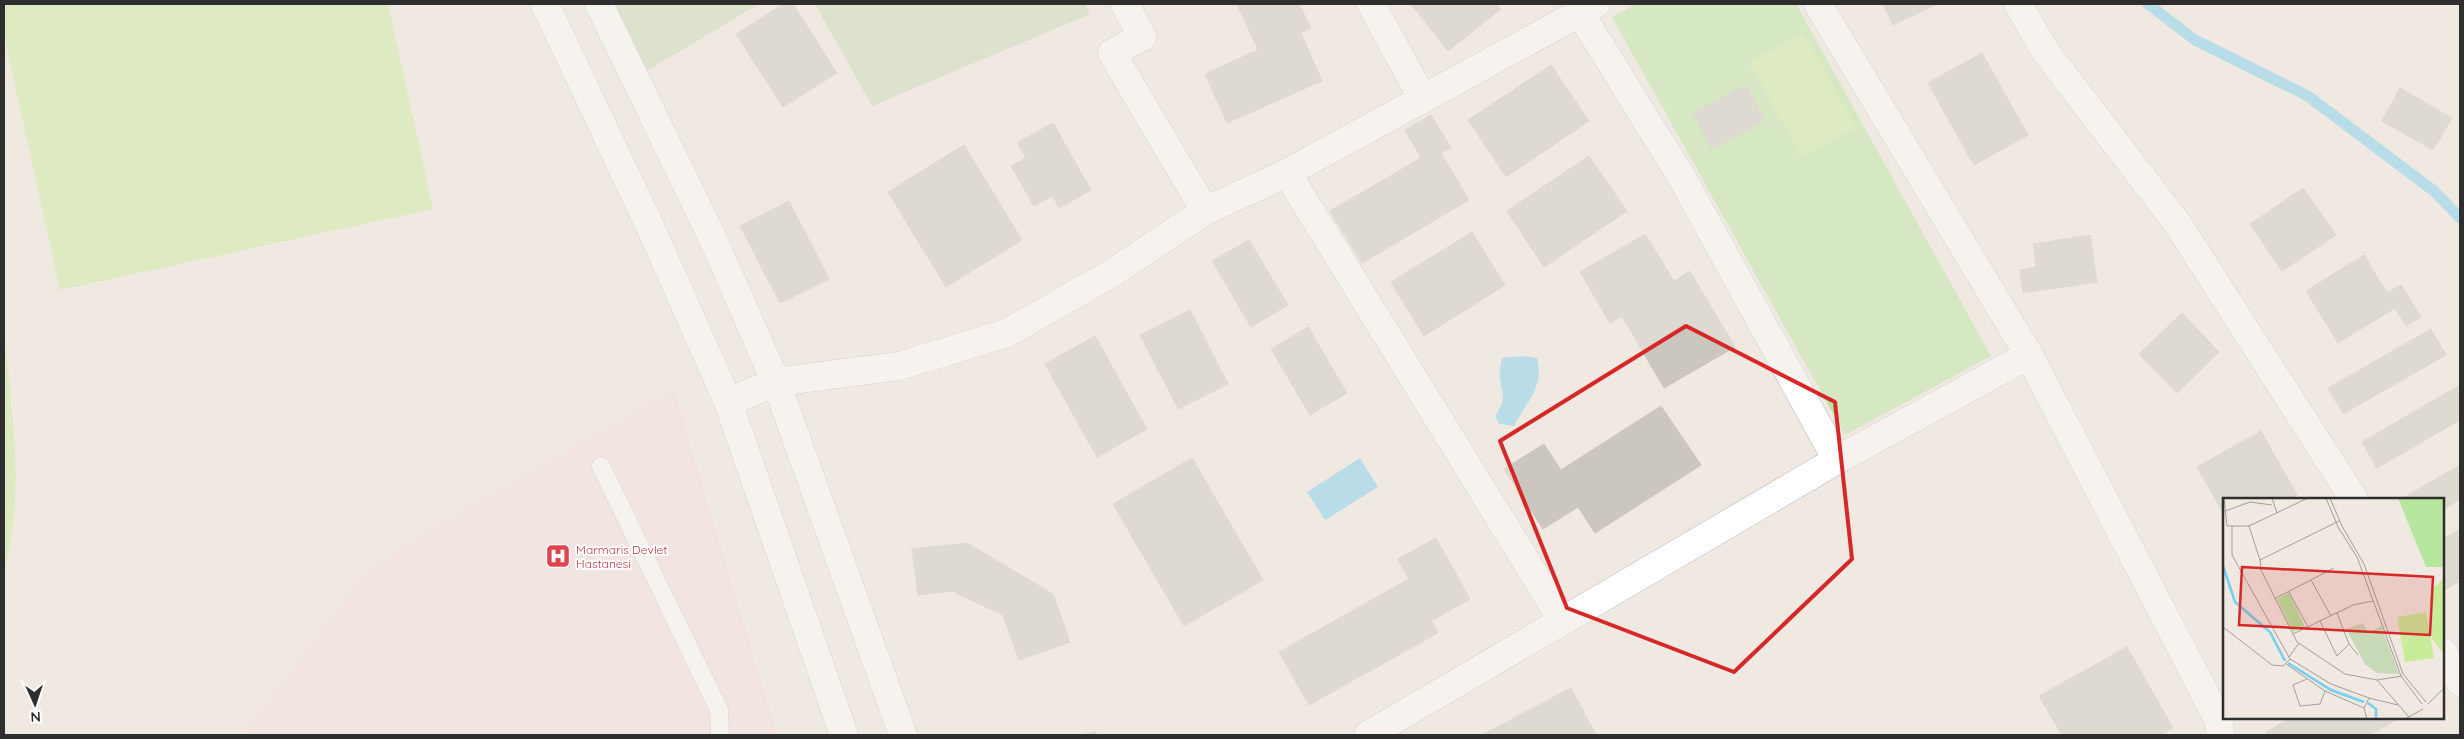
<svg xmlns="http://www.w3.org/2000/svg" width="2464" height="739" viewBox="0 0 2464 739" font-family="Quicksand,sans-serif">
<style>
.medical{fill:#f5dfe0}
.green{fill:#b6e59e}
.cemetery{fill:#c8d9b8}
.pitch{fill:#c9ec9a}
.water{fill:#75cff0}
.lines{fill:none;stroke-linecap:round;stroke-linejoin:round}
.stream{stroke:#75cff0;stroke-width:11}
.building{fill:#cbc7bf;stroke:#cbc5ba}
.service-casing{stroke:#b4b7c1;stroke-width:19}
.minor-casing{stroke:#b4b7c1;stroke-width:29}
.tertiary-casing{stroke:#b4b7c1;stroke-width:29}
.service{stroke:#fff;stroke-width:18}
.minor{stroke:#fff;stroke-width:28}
.tertiary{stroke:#fff;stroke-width:28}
.marked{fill:none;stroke:#d62828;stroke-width:4;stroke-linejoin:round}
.labels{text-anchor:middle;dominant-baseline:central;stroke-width:4;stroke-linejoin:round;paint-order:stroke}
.health-label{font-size:12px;fill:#be3a42;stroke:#fff;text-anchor:start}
.inset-river{fill:none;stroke:#75cff0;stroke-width:2.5}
.inset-road{fill:none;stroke:#a29e99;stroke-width:1}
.view{fill:#d62828;fill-opacity:0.15;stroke:#d62828;stroke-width:2.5}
.inset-edge{fill:none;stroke:#2e2e2e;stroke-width:2.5}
</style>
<rect width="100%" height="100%" fill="#efe9e1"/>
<path class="medical" d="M 674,391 L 777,735 L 244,735 L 363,576 L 421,536 Z"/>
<path class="green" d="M 1636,4 L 1796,4 L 1991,356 L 1845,435 L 1612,17 Z"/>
<g class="cemetery">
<path d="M 604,4 L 759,4 L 638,76 Z"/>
<path d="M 815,4 L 1085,4 L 1090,14 L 872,106 Z"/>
</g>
<g class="pitch">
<path d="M 4,4 L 388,4 L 433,209 L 60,290 L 4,35 Z"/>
<path d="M 1804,33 L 1856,128 L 1801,157 L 1749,62 Z"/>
<path d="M 4,329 C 11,410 26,492 4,572 Z"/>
</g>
<g class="water">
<path d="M 1523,356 L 1537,358 C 1545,387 1526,402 1514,426 L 1499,424 L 1495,416 C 1506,400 1503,397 1500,379 C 1499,372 1501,365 1502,358 Z"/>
<path d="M 1360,458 L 1378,487 L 1325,520 L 1307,492 Z"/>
</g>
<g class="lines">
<path class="stream" d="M 2148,4 L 2195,40 L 2308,96 L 2434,191 L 2460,218"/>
</g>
<g class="building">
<path d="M 783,4 L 793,4 L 837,73 L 783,107 L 736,34 Z"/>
<path d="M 1237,4 L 1299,4 L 1311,28 L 1301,33 L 1322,81 L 1227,123 L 1205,74 L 1258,50 Z"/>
<path d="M 1411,4 L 1496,4 L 1501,9 L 1448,51 Z"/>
<path d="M 1883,4 L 1937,4 L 1893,25 Z"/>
<path d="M 1982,53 L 2028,135 L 1974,165 L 1928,83 Z"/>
<path d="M 1551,65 L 1589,121 L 1506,177 L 1468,120 Z"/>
<path d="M 1746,85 L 1765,120 L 1712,149 L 1693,113 Z"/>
<path d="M 2400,88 L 2452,118 L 2433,150 L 2382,121 Z"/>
<path d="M 1431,115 L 1451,148 L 1441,153 L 1469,200 L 1362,263 L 1330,211 L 1421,158 L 1405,130 Z"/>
<path d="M 1053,123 L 1091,190 L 1059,208 L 1053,196 L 1034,206 L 1011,166 L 1026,158 L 1017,143 Z"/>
<path d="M 964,145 L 1022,240 L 946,287 L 888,192 Z"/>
<path d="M 1589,156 L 1627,211 L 1544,267 L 1507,211 Z"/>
<path d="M 2303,188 L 2336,235 L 2282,271 L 2250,224 Z"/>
<path d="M 789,201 L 829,279 L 780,303 L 740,226 Z"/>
<path d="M 1472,232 L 1505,285 L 1424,336 L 1391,282 Z"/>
<path d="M 1645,234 L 1674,281 L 1690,271 L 1735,347 L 1664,388 L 1622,316 L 1610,323 L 1580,272 Z"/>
<path d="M 2090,235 L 2097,282 L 2023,293 L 2020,270 L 2036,267 L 2033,244 Z"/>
<path d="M 1249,240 L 1288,305 L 1251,327 L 1212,261 Z"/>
<path d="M 2364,255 L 2387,293 L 2401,285 L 2421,317 L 2406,326 L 2395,308 L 2338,343 L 2306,291 Z"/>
<path d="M 1190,310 L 1228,384 L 1178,409 L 1140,335 Z"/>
<path d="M 2182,313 L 2219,352 L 2177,393 L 2139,354 Z"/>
<path d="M 1308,327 L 1347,393 L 1310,415 L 1271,349 Z"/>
<path d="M 2431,329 L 2446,355 L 2343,414 L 2328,388 Z"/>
<path d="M 1095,336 L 1147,429 L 1097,457 L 1045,364 Z"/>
<path d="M 2460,385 L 2460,420 L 2377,468 L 2362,442 Z"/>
<path d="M 1661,406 L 1701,465 L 1595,533 L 1578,507 L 1543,529 L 1504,469 L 1544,444 L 1561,470 Z"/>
<path d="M 2261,431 L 2297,495 L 2290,499 L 2224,499 L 2224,515 L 2197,467 Z"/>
<path d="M 1192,458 L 1263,580 L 1184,626 L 1113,504 Z"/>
<path d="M 2460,465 L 2460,499 L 2443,510 L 2443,499 L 2401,499 Z"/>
<path d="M 2460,529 L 2460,581 L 2443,591 L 2443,558 L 2445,557 L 2443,553 L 2443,539 Z"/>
<path d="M 1436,538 L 1470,599 L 1431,621 L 1438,633 L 1309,705 L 1279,652 L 1409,579 L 1398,559 Z"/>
<path d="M 967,543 L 1053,594 L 1070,642 L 1019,660 L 1003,615 L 952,591 L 918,595 L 912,549 Z"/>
<path d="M 2127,647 L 2173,728 L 2160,735 L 2062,735 L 2039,696 Z"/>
<path d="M 1571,688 L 1596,735 L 1482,735 Z"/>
<path d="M 2291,718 L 2400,718 L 2369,735 L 2267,735 L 2266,732 Z"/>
<path d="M 1096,732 L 1097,735 L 1079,735 Z"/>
</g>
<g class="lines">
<defs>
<path id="service" d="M 601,466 L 719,710 L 720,735"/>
<g id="minor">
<path d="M 1125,4 L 1142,37 L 1112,53 L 1205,211"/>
<path d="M 1371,4 L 1423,99"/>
<path d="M 1818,4 L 2029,355 L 2218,719 L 2221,735"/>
<path d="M 2018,4 L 2045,51 L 2177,223 L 2354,499"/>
<path d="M 1580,13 L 1682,178 L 1837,460"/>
<path d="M 1287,173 L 1563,621"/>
<path d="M 728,402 L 776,382 L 899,366 L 1007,333 L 1112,273 L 1205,211 L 1287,173 L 1596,4"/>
<path d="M 2443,652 L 2460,682"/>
<path d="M 1368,735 L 1837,460 L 2029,355"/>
</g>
<g id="tertiary">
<path d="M 545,4 L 654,235 L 728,402 L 844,735"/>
<path d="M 599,4 L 713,239 L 776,382 L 903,735"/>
</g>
</defs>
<use href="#service" class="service-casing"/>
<use href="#minor" class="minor-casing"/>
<use href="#tertiary" class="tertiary-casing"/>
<use href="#service" class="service"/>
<use href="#minor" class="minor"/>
<use href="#tertiary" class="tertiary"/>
</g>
<path d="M0 0H2464V739H0ZM 1686,326 L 1835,402 L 1852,559 L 1734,672 L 1567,608 L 1500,441 Z" fill="#efe9e1" fill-opacity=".55" fill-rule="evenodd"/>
<path class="marked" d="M 1686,326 L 1835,402 L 1852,559 L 1734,672 L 1567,608 L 1500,441 Z"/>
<defs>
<symbol id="hospital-square" viewBox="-11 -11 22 22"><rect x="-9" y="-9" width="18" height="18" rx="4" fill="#e0444e" stroke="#fff"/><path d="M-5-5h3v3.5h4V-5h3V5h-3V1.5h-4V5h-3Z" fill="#fff"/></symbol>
</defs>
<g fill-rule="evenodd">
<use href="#hospital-square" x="544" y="542" width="28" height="28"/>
</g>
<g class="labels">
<g class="health-label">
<text x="576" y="549">Marmaris Devlet<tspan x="576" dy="14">Hastanesi</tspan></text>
</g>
</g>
<g transform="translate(2223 498)">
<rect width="221" height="221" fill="#efe9e1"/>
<path d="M 175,0 L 221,0 L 221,69 L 203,69 ZM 66,95 L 82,129 L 70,134 L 54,101 Z" fill="#b6e59e"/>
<path d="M 140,125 L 145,135 L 158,128 L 176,176 L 154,175 L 142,166 L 123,131 Z" fill="#c8d9b8"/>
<path d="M 222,80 L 222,156 L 221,156 L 209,141 L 207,100 L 211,89 ZM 203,114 L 211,160 L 182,164 L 174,119 Z" fill="#c9ec9a"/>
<path class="inset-river" d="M 0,68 L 12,104 L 47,134 L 62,163M 65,165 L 108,192 L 141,204M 145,205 L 153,211 L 153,221"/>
<path class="inset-road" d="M 1,0 L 4,28 L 26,28M 49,0 L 54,15M 103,0 L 115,29 L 134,59 L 178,178 L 199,206M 107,0 L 119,28 L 141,66 L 180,176 L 203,204M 2,13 L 27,4 L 49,7M 116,23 L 37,62 L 38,72 L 74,144 L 122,176 L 154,182 L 186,219M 9,28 L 9,57 L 67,161M 37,62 L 26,28 L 85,0M 88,82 L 108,118M 66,94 L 85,129M 51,101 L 111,70M 114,115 L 126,146 L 135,157M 97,123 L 114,158 L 126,146M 0,129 L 49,167 L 60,168 L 67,161 L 108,186 L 146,200 L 175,207M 70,136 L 130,107 L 150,103M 66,159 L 76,145M 63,166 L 102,193 L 141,210M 84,181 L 70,187 L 77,208 L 97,206 L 102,193M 154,182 L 179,178M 205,206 L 222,189M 144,221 L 141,210 L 146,200M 182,221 L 200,211"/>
<path class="view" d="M 19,69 L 210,79 L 207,137 L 16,127 Z"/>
<rect width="221" height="221" class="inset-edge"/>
</g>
<rect width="2464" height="739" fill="none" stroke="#2e2e2e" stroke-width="10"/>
<g transform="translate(35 704) rotate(177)" stroke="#ffffff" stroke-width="4" paint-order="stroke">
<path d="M0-4L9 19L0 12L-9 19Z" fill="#2e2e2e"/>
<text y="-8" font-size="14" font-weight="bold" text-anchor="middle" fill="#2e2e2e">N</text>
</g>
</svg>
